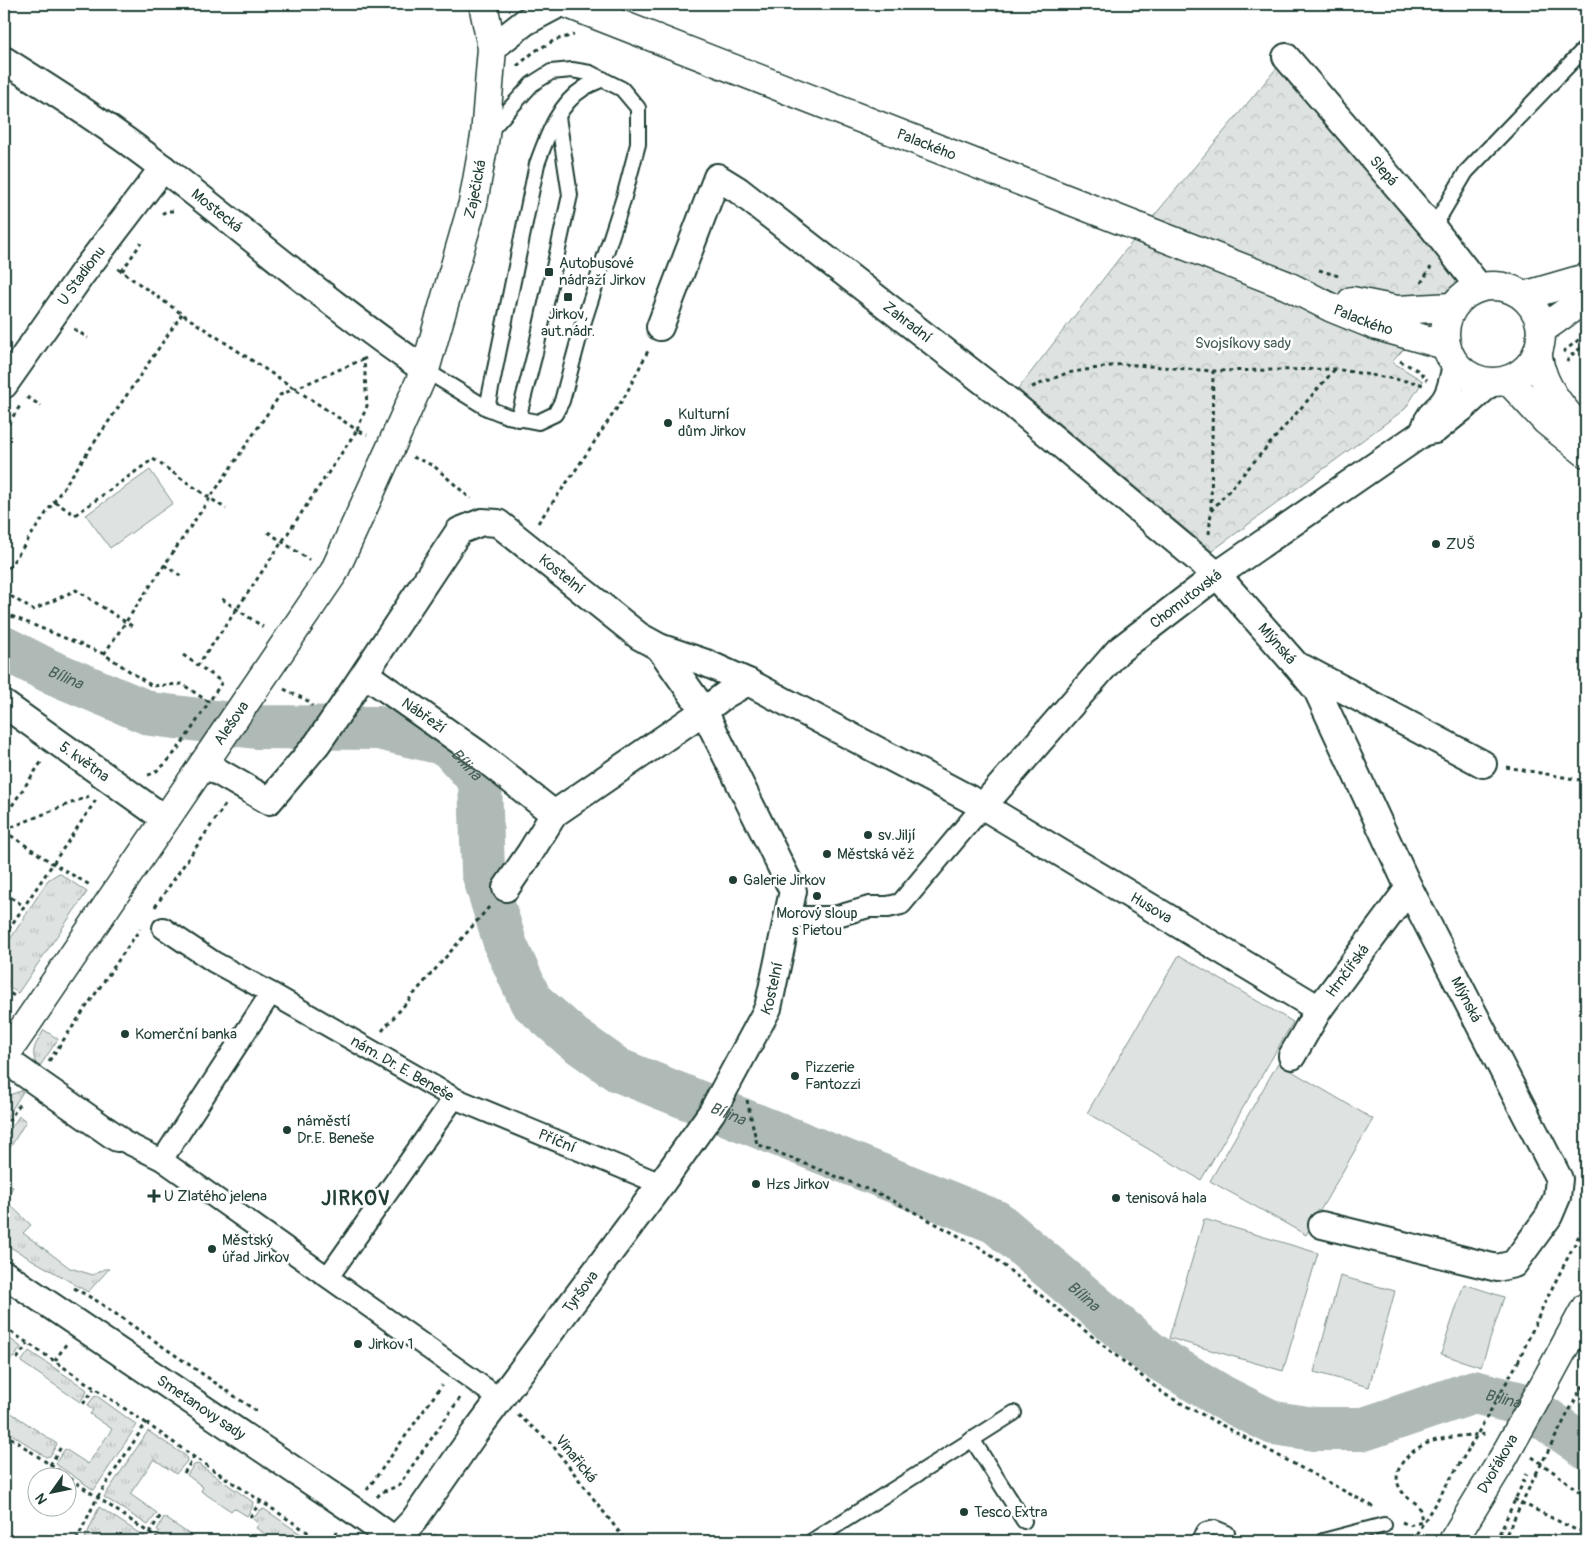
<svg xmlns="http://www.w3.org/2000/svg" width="1590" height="1545" viewBox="0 0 1590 1545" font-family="Pangolin,sans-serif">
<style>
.grass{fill:url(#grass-tufts);stroke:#7e908b}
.park{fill:url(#park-crowns);stroke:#7e908b}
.pitch{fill:#dee3e2;stroke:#7e908b}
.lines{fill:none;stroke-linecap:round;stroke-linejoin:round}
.river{stroke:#afbab7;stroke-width:44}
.service-casing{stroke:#1f3d34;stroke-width:18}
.pedestrian-casing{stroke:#1f3d34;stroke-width:24}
.minor-casing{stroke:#1f3d34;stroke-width:30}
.tertiary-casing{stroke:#1f3d34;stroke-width:31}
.path{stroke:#1f3d34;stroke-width:3;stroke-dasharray:4 4;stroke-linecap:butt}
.service{stroke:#fff;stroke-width:14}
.pedestrian{stroke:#fff;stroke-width:20}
.minor{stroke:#fff;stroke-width:26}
.tertiary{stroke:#fff;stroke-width:28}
.tertiary-bridge-casing{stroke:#1f3d34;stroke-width:31;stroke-linecap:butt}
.path-bridge{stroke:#1f3d34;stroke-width:3;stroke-dasharray:4 4;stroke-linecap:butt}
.tertiary-bridge{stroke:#fff;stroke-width:28}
.poi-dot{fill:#1f3d34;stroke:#fff;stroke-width:2}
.labels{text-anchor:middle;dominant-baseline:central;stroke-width:5;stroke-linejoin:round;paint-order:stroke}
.street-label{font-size:15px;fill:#1f3d34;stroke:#fff}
.poi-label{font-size:15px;fill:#1f3d34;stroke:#fff;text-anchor:start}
.park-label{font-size:15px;fill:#455e57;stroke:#fff}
.water-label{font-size:16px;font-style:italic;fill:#4a625b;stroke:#fff}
.district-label{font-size:20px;font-weight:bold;letter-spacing:1px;fill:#1f3d34;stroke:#fff}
</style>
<defs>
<pattern id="grass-tufts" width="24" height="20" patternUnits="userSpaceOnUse" patternTransform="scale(1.25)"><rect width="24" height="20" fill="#dee3e2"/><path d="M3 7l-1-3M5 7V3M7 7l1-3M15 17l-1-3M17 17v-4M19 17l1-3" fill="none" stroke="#bec4c2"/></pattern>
<pattern id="park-crowns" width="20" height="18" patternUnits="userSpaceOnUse" patternTransform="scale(1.25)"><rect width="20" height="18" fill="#dee3e2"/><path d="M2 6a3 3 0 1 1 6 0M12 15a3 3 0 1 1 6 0" fill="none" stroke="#bec4c2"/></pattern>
</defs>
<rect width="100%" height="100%" fill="#fff"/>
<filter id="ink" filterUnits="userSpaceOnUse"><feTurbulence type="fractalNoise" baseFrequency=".02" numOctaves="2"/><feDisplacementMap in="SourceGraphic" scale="10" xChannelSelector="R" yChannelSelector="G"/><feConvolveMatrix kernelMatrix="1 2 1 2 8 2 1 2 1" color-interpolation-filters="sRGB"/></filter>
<g filter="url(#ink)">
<g class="grass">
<path d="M 59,873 L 87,892 L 18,993 L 4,984 L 4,949 L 48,880 Z"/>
<path d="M 44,1030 L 58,1039 L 38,1069 C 30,1050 34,1047 44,1030 Z"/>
<path d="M 24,1090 L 4,1122 L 4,1099 L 12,1094 Z"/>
<path d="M 19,1116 L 26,1121 L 4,1158 L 4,1140 Z"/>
<path d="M 4,1181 L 13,1187 L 5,1200 L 31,1225 L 23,1233 L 70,1268 L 93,1275 L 104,1269 L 109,1269 L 88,1292 L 10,1247 L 4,1237 Z"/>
<path d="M 4,1335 L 5,1335 L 21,1347 L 14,1358 L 13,1357 L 10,1360 L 4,1356 Z"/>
<path d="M 29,1351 L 86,1389 L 87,1392 L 80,1402 L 21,1362 Z"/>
<path d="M 97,1396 L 137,1425 L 94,1490 L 57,1465 L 56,1462 L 65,1449 L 88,1464 L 112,1429 L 90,1414 L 93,1410 L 87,1406 L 94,1397 Z"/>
<path d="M 4,1408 L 57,1444 L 50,1456 L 46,1457 L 4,1429 Z"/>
<path d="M 148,1431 L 186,1456 L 187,1461 L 176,1474 L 154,1459 L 130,1494 L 157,1513 L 148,1525 L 104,1497 Z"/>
<path d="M 198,1464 L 253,1502 L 252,1508 L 247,1516 L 234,1508 L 231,1511 L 201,1491 L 203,1487 L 187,1475 L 194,1465 Z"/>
<path d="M 99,1507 L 151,1541 L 84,1541 Z"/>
<path d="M 264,1509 L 311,1541 L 276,1541 L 256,1528 L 259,1524 L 253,1519 L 260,1510 Z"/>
<path d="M 164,1517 L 199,1541 C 184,1541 165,1545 157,1530 Z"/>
</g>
<path class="park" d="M 1280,64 L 1466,279 L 1392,362 L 1423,381 L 1405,409 L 1212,551 L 1018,389 L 1124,252 Z"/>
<g class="pitch">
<path d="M 150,470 L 173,503 L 110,548 L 86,515 Z"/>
<path d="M 1179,955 L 1293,1022 L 1201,1180 L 1087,1113 Z"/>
<path d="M 1278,1063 L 1373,1119 L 1306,1235 L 1210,1181 Z"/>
<path d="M 1204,1219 L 1318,1253 L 1283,1371 L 1169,1338 Z"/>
<path d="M 1340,1276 L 1395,1291 L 1369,1387 L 1314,1372 Z"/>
<path d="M 1464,1284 L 1504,1297 L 1481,1367 L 1441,1354 Z"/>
</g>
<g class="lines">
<path class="river" id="s1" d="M 4,648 L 49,671 L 151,714 L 256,727 L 379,728 L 447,744 L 480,780 L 483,872 L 506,946 L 531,1001 L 573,1038 L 618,1070 L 996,1222 L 1151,1354 L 1224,1398 L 1274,1423 L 1314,1429 L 1364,1429 L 1474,1392 L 1526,1405 L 1586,1447"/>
<defs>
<g id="service">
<path d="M 1433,228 L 1466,172 L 1586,47"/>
<path d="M 425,370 L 487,408 L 507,416 L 538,422 L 555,414 L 562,401 L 582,327 L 624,197 L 638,144 L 638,108 L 622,89 L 590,73 L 572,70 L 551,72 L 532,84 L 487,134"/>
<path d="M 487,408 L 537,164 C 547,137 558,104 584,88 C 590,84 597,82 603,79"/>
<path d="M 518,419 L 535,353 L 570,195 L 558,117"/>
<path d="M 972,1439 L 1024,1521"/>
<path d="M 812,1541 L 1014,1413"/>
<path d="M 1198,1541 L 1205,1530 L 1215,1528 L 1227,1533"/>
<path d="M 1323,1541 L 1384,1525"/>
</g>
<g id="pedestrian">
<path d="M 787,917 L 834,917 L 869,907 L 888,907 L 901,904 L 983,806"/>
<path d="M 163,928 L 214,962 L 271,993"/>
<path d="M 117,1138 L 162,1160 L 500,1399"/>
<path id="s2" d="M 162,1160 L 271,993 L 454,1098 L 661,1184"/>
<path d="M 328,1277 L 454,1098"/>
</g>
<g id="minor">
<path d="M 492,48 L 525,22 L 559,4"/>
<path id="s3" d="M 1286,57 L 1433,228 L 1479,287"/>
<path id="s4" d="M 4,60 C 58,94 113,129 164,169 C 251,236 334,308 425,370"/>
<path id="s5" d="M 660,327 L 717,177 L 738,190 L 1010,402 L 1217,575 L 1297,666 L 1317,690 L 1409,888 L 1559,1179 L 1557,1197 L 1549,1216 L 1514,1264 L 1497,1268 L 1322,1225"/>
<path id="s6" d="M 4,385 L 82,274 L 163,168"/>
<path d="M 1426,425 C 1429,414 1439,409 1445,400 C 1452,389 1453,377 1456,365"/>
<path d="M 1303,668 L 1483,764"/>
<path id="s7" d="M 365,674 L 477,753 L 554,814 L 530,853 L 506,888"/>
<path id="s8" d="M 4,704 L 165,819"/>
<path id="s9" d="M 203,763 L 269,801 L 317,744 L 339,712 L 459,531 L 482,522 L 498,523 L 639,636 L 659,647 L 706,663 L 748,682 L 983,806 L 1319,1009"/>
<path id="s10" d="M 983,806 L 1118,651 L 1217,575 L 1424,432 L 1435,430 L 1461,409 L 1491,382"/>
<path d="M 554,814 L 704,711 L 725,695 L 748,682"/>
<path id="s11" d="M 1292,1056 L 1319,1009 L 1409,888"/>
<path d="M 4,1059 L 117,1138"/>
<path id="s12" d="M 4,1274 L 353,1510 L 396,1541"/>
<path id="s13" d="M 395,1540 L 414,1520 L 474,1434 L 661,1184 L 712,1112 L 768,1008 L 793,891 L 704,711 L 659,647"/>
</g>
<g id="tertiary">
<path id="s14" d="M 568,4 L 1286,285 L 1332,308 L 1374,325 L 1445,345"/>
<circle cx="1493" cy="334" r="48"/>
<path d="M 1524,296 L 1586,278"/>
<path d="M 1352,301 L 1397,310 L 1452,307"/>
<path d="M 1541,330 L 1586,298"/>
<path d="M 1537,353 C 1539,359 1539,366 1542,372 C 1548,394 1572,419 1586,436"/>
<path d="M 1508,380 L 1546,421 L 1586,453"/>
<path id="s15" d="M 4,1057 L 334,572 L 391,447 L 425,370 L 473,203 L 485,136 L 492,48 L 483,4"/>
<path d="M 1547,1379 L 1586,1307"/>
<path d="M 1453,1541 L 1502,1460"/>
</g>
</defs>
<use href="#service" class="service-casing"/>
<use href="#pedestrian" class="pedestrian-casing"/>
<use href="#minor" class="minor-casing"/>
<use href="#tertiary" class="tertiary-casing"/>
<g class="path">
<path d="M 517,66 L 535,51 L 555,40 L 574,35"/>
<path d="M 162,214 L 166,211 L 175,211"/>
<path d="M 118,269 L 182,314 L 357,430 L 367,406 L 364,359 L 366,358"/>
<path d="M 1319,270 L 1342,277"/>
<path d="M 122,271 L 141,243"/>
<path d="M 1421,283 L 1431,267"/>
<path d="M 74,329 L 88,338"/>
<path d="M 1563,352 L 1586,334"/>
<path d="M 1400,361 L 1419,371 L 1427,380"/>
<path d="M 1567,362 L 1569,357 L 1586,344"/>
<path d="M 1032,387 L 1067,373 L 1123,364 L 1213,371 L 1335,369 L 1418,383 L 1425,386"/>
<path d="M 27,397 L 41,406"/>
<path d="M 4,430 L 20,406"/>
<path d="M 413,457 L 434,466 L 471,499"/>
<path d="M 55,502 L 75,515 L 153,459 L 226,509"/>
<path d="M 1211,511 L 1335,369"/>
<path d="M 538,523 L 573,474 L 625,396 L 649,349"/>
<path d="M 268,532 L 309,560"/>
<path d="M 1209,534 L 1211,512 L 1213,371"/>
<path d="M 164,565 L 181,576"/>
<path d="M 4,575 L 182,314"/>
<path d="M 4,592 L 33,610 L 76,590 L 135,628"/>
<path d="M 222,599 L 263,627"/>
<path d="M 4,613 L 104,654 L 152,686 L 182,684 L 209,702 L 222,682 L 198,665 L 237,609 L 357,430 L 367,435"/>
<path d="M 104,654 L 280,395 L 364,359"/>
<path d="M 183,655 L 198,665"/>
<path d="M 284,689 L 308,701 L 312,706"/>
<path d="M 1506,767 L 1586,781"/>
<path d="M 148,775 C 168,771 197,720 209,702"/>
<path d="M 9,828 L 7,813 L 42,761"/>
<path d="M 4,830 L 89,796"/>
<path d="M 4,831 L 52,863 L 90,885"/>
<path d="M 4,893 L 24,906"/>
<path d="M 155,907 L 225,805"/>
<path d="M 4,936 L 96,800"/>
<path d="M 4,989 L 14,996"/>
<path d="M 382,1031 L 489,907"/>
<path d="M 49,1061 L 140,929"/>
<path d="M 747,1100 L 757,1144 L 884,1196 L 983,1249 L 1164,1394 L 1374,1507"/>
<path d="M 4,1128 L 21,1102"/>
<path d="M 74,1288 L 97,1301 L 259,1413"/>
<path d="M 4,1327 L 146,1423 L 97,1498 L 76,1541"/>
<path d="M 17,1359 L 28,1343"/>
<path d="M 55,1361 L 66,1344"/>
<path d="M 1518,1362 L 1546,1300 L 1586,1222"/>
<path d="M 1577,1396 L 1586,1379"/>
<path d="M 83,1404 L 94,1389"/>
<path d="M 518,1415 L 550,1442 L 626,1541"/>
<path d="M 146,1423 L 194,1457 L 321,1541"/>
<path d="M 4,1433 L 161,1541"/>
<path d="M 1532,1457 L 1562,1478 L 1586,1497"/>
<path d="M 50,1465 L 61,1447"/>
<path d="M 184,1473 L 194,1457"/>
<path d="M 367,1490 L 442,1385"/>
<path d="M 377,1497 L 382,1492 L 398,1486 L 460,1398"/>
<path d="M 1514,1499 L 1576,1530 L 1586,1532"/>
<path d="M 250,1517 L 261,1501"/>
<path d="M 1402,1522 L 1409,1525 L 1422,1521 L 1419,1506 C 1415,1502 1408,1499 1404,1494 C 1384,1472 1412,1447 1433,1441 C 1451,1436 1469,1435 1487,1434"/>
<path d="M 149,1533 L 161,1515"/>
<path d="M 434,1535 L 441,1541"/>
<path d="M 330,1541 L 339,1529"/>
<path d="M 1412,1541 L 1470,1447"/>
<path d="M 1496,1541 L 1527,1474"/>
<path d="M 1503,1541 L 1536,1474"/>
</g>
<use href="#service" class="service"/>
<use href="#pedestrian" class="pedestrian"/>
<use href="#minor" class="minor"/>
<use href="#tertiary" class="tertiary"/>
<defs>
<path id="tertiary-bridge" d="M 1502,1460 L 1547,1379"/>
</defs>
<use href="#tertiary-bridge" class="tertiary-bridge-casing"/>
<g class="path-bridge">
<path d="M 1470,1447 L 1518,1362"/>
<path d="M 1536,1474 L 1577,1396"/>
</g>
<use href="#tertiary-bridge" class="tertiary-bridge"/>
</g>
</g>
<g class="poi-dot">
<rect x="544" y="267" width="10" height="10" rx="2.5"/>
<rect x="563" y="292" width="10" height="10" rx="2.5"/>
<circle cx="668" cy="423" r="5"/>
<circle cx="1436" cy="544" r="5"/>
<circle cx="868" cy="835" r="5"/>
<circle cx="827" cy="854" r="5"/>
<circle cx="733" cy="880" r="5"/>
<circle cx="817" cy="896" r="5"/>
<circle cx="125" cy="1034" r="5"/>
<circle cx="795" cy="1076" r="5"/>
<circle cx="287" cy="1130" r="5"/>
<circle cx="756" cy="1184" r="5"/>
<path d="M151.5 1188.5h5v5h5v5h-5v5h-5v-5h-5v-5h5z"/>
<circle cx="1116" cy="1198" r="5"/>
<circle cx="212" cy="1249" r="5"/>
<circle cx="358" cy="1344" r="5"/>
<circle cx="964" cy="1512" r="5"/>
</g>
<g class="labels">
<g class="street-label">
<text stroke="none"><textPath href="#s14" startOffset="385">Palackého</textPath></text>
<text stroke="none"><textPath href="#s3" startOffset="150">Slepá</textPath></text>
<text stroke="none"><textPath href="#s15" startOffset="996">Zaječická</textPath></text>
<text stroke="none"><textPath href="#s4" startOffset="261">Mostecká</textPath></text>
<text stroke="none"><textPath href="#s6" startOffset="134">U Stadionu</textPath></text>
<text stroke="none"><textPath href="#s14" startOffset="856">Palackého</textPath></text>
<text stroke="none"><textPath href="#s5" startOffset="400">Zahradní</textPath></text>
<text stroke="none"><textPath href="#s9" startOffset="529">Kostelní</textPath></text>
<text stroke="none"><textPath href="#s10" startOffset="291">Chomutovská</textPath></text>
<text stroke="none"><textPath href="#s5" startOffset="891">Mlýnská</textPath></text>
<text stroke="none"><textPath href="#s7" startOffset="72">Nábřeží</textPath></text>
<text stroke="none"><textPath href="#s15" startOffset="404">Alešova</textPath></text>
<text stroke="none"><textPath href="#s8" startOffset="99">5. května</textPath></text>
<text stroke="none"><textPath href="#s9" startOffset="1209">Husova</textPath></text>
<text stroke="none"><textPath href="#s11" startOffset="102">Hrnčířská</textPath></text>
<text stroke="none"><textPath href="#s13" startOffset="671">Kostelní</textPath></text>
<text stroke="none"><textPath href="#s5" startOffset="1296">Mlýnská</textPath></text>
<text stroke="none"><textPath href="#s2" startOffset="351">nám. Dr. E. Beneše</textPath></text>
<text stroke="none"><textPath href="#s2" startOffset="522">Příční</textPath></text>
<text stroke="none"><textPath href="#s13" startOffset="310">Tyršova</textPath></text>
<text stroke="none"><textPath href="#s12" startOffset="238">Smetanovy sady</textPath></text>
<text transform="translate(576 1459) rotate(51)">Vinařická</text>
<text transform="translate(1498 1464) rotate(-60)">Dvořákova</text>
</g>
<g class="poi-label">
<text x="559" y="263">Autobusové<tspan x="559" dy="17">nádraží Jirkov</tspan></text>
<text x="568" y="314" text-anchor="middle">Jirkov,<tspan x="568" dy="17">aut.nádr.</tspan></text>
<text x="678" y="414">Kulturní<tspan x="678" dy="17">dům Jirkov</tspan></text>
<text x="1446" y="544">ZUŠ</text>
<text x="878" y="835">sv.Jiljí</text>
<text x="837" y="854">Městská věž</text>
<text x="743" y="880">Galerie Jirkov</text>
<text x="817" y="913" text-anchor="middle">Morový sloup<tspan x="817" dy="17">s Pietou</tspan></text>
<text x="135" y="1034">Komerční banka</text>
<text x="805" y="1067">Pizzerie<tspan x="805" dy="17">Fantozzi</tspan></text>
<text x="297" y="1121">náměstí<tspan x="297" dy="17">Dr.E. Beneše</tspan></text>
<text x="766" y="1184">Hzs Jirkov</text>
<text x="164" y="1196">U Zlatého jelena</text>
<text x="1126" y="1198">tenisová hala</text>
<text x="222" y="1240">Městský<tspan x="222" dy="17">úřad Jirkov</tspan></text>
<text x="368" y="1344">Jirkov 1</text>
<text x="974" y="1512">Tesco Extra</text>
</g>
<g class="park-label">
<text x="1243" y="343">Svojsíkovy sady</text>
</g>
<g class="water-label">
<text stroke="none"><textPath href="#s1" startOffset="68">Bílina</textPath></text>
<text stroke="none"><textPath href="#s1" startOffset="488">Bílina</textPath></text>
<text stroke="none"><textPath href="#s1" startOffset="968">Bílina</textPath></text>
<text stroke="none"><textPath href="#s1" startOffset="1372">Bílina</textPath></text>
<text stroke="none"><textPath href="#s1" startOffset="1838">Bílina</textPath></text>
</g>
<g class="district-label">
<text x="356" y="1198">JIRKOV</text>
</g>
</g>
<rect width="1590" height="1545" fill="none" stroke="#fff" stroke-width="20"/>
<rect x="10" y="10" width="1570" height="1525" fill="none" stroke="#1f3d34" stroke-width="2" filter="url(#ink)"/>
<g transform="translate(52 1492) rotate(237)"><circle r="24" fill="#ffffff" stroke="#a5b1ae"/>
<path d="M0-4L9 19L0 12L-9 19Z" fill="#1f3d34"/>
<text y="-8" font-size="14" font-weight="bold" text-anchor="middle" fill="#1f3d34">N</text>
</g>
</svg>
